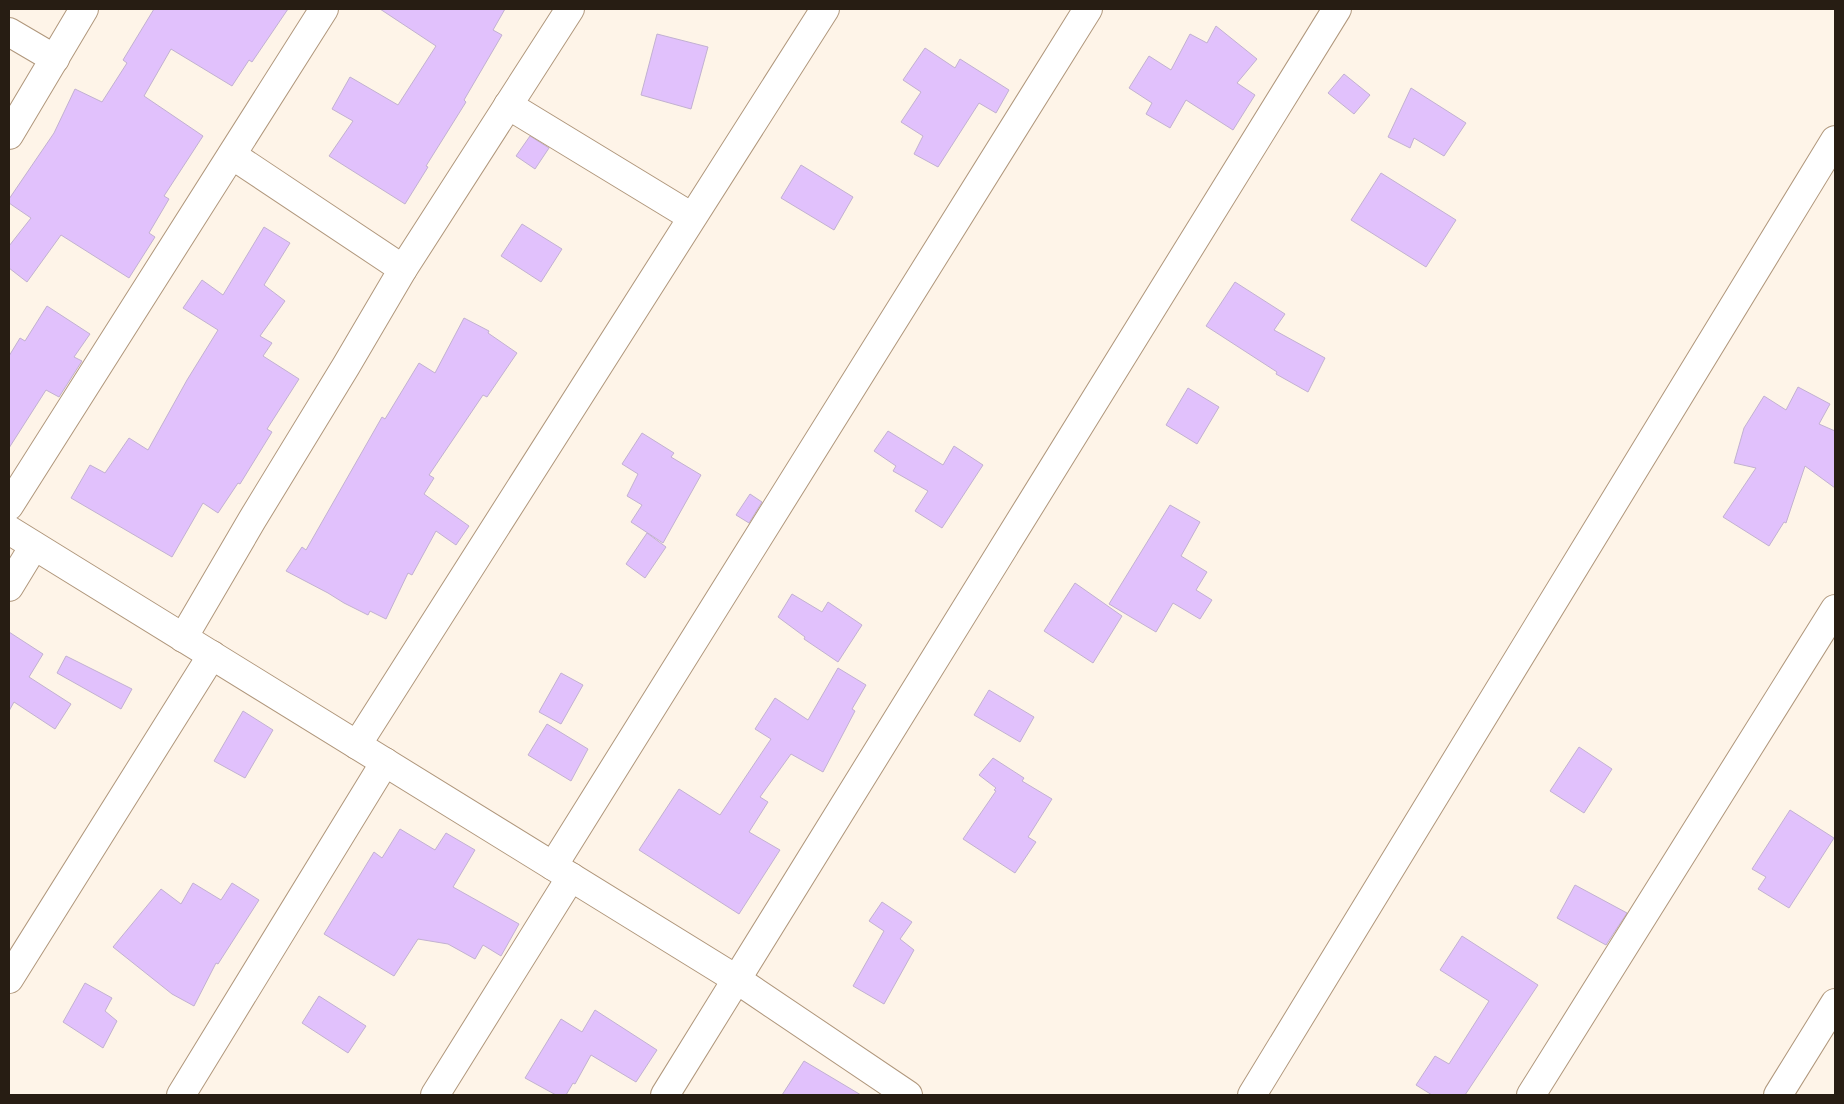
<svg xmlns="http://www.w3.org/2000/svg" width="1844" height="1104" viewBox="0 0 1844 1104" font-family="Roboto,sans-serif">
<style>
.building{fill:#e1c1fc;stroke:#c2b1d1}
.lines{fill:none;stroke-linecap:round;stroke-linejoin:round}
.minor-casing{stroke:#b0977c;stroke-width:30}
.tertiary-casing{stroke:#b0977c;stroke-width:30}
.minor{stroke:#fff;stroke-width:28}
.tertiary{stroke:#fff;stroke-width:28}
</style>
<rect width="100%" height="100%" fill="#fef4e8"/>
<g class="building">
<path d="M 154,9 L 288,9 L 252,62 L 249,60 L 232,86 L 171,49 L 144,96 L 203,136 L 164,196 L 169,199 L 149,233 L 155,237 L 129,278 L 61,235 L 27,282 L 9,268 L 9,246 L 31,218 L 9,203 L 9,199 L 54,133 L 75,89 L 102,102 L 127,63 L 123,60 Z"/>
<path d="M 380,9 L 505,9 L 493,30 L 502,35 L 464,100 L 466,102 L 426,166 L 428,167 L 405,204 L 329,156 L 353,121 L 332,109 L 350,77 L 398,105 L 436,46 Z"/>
<path d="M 1216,26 L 1257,59 L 1237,83 L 1255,95 L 1233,130 L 1186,100 L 1170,128 L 1146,114 L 1152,103 L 1129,88 L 1149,56 L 1171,70 L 1190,34 L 1207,43 Z"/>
<path d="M 657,34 L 708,47 L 691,109 L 641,95 Z"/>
<path d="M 925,48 L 955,68 L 960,59 L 1009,90 L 996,113 L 979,103 L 938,167 L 914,154 L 923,136 L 901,122 L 921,92 L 903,80 Z"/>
<path d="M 1344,74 L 1370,95 L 1354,114 L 1328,93 Z"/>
<path d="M 1411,88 L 1466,123 L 1444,156 L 1414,138 L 1410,148 L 1388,137 Z"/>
<path d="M 530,136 L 549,148 L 535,169 L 516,156 Z"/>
<path d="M 801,165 L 853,197 L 834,230 L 781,198 Z"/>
<path d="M 1381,173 L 1456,220 L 1426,267 L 1351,220 Z"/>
<path d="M 522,224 L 562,249 L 541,282 L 501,256 Z"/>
<path d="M 264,227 L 290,243 L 264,285 L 285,301 L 260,336 L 272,343 L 263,356 L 299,379 L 267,429 L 272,432 L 240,484 L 238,483 L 218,513 L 203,503 L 172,557 L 71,498 L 90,465 L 105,473 L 129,438 L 148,450 L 187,380 L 218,330 L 183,308 L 202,280 L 223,295 Z"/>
<path d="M 1235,282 L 1285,314 L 1274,330 L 1325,358 L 1308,392 L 1276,374 L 1277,372 L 1206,326 Z"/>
<path d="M 47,306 L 90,334 L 74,357 L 82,361 L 59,397 L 46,390 L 9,448 L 9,356 L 20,338 L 25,341 Z"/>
<path d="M 464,318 L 489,331 L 488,333 L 517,353 L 487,397 L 483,395 L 429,475 L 434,478 L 424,494 L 469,526 L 456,545 L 436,531 L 412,575 L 408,573 L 386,619 L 370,611 L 368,615 L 344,603 L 328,593 L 286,571 L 302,547 L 306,550 L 382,417 L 385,419 L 419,363 L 435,373 Z"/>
<path d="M 1798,387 L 1830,404 L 1819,424 L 1835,431 L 1835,488 L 1805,466 L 1786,523 L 1784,522 L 1769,546 L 1723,517 L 1756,468 L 1734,463 L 1744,428 L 1764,396 L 1786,410 Z"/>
<path d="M 1188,388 L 1219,407 L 1197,444 L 1166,425 Z"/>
<path d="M 888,431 L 943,465 L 954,446 L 983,465 L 942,528 L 915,511 L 928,491 L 893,471 L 896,466 L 874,451 Z"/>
<path d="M 642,433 L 674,453 L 671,457 L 701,475 L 663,543 L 631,522 L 642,505 L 627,496 L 638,474 L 622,464 Z"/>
<path d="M 750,494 L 762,502 L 749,523 L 736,515 Z"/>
<path d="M 1170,505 L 1200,522 L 1181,556 L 1207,572 L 1196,590 L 1212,600 L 1200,619 L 1173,603 L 1156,632 L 1109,604 Z"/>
<path d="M 647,533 L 666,547 L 645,578 L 626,564 Z"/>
<path d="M 1075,583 L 1122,616 L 1093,663 L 1044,631 Z"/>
<path d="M 792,594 L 822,612 L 828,602 L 862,625 L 838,662 L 804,639 L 805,637 L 778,617 Z"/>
<path d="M 9,632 L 43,654 L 29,677 L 71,704 L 55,729 L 14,702 L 9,711 Z"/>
<path d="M 66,656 L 132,689 L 121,709 L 57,673 Z"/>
<path d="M 838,668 L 866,685 L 852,709 L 855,711 L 823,772 L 791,754 L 760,797 L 768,802 L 749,832 L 780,850 L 739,914 L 639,850 L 679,789 L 720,815 L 771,739 L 755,729 L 775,698 L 808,720 Z"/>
<path d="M 561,673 L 583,685 L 561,724 L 539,712 Z"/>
<path d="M 989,690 L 1034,717 L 1020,742 L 974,715 Z"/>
<path d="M 243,711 L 273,730 L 245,778 L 214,761 Z"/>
<path d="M 547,724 L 588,749 L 571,781 L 528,755 Z"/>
<path d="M 1579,747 L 1612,769 L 1584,813 L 1550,791 Z"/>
<path d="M 993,758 L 1024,778 L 1022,781 L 1052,799 L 1028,837 L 1036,842 L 1015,873 L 963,839 L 996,791 L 994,790 L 996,788 L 979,775 Z"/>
<path d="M 1790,810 L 1834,838 L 1789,908 L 1758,889 L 1766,877 L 1752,869 Z"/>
<path d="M 400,829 L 435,850 L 446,833 L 475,850 L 453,887 L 519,924 L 501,956 L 483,945 L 475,959 L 448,944 L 418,939 L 394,976 L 324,934 L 374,852 L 382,858 Z"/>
<path d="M 193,883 L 221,900 L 232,883 L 259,900 L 218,964 L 216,963 L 194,1006 L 172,994 L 113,947 L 161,889 L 181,904 Z"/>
<path d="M 1575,885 L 1627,913 L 1606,945 L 1557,918 Z"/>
<path d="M 882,902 L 912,922 L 900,939 L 914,950 L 884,1004 L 853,986 L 884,931 L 869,921 Z"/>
<path d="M 1462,936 L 1538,985 L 1465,1095 L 1432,1095 L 1416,1085 L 1435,1056 L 1449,1064 L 1489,1001 L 1440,970 Z"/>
<path d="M 85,983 L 112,998 L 105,1011 L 117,1021 L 103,1048 L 63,1022 Z"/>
<path d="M 319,996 L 366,1026 L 348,1053 L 302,1023 Z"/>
<path d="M 595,1010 L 657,1050 L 636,1082 L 591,1055 L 575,1084 L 573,1083 L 566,1095 L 556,1095 L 525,1078 L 561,1019 L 582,1032 Z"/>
<path d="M 804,1061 L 861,1095 L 782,1095 Z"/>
</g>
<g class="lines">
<defs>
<g id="minor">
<path d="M 9,32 L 55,59"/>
<path d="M 508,105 L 692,217"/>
<path d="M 9,135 L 84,9"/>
<path d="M 232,155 L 403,269"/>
<path d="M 9,506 L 324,9"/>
<path d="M 9,530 L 736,979 L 908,1095"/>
<path d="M 9,587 L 34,546"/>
<path d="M 183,638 L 252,520 L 346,366 L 403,269 L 570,9"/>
<path d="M 357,745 L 825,9"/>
<path d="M 553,866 L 1088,9"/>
<path d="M 9,979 L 212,655"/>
<path d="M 181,1095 L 385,762"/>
<path d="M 435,1095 L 571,877"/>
<path d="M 665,1095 L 1337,9"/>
<path d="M 1252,1095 L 1835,140"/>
<path d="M 1531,1095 L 1835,609"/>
</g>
<path id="tertiary" d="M 1778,1095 L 1835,1003"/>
</defs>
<use href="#minor" class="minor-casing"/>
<use href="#tertiary" class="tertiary-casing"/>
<use href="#minor" class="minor"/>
<use href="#tertiary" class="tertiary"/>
</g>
<rect width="1844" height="1104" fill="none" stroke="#271d13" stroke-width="20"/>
</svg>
